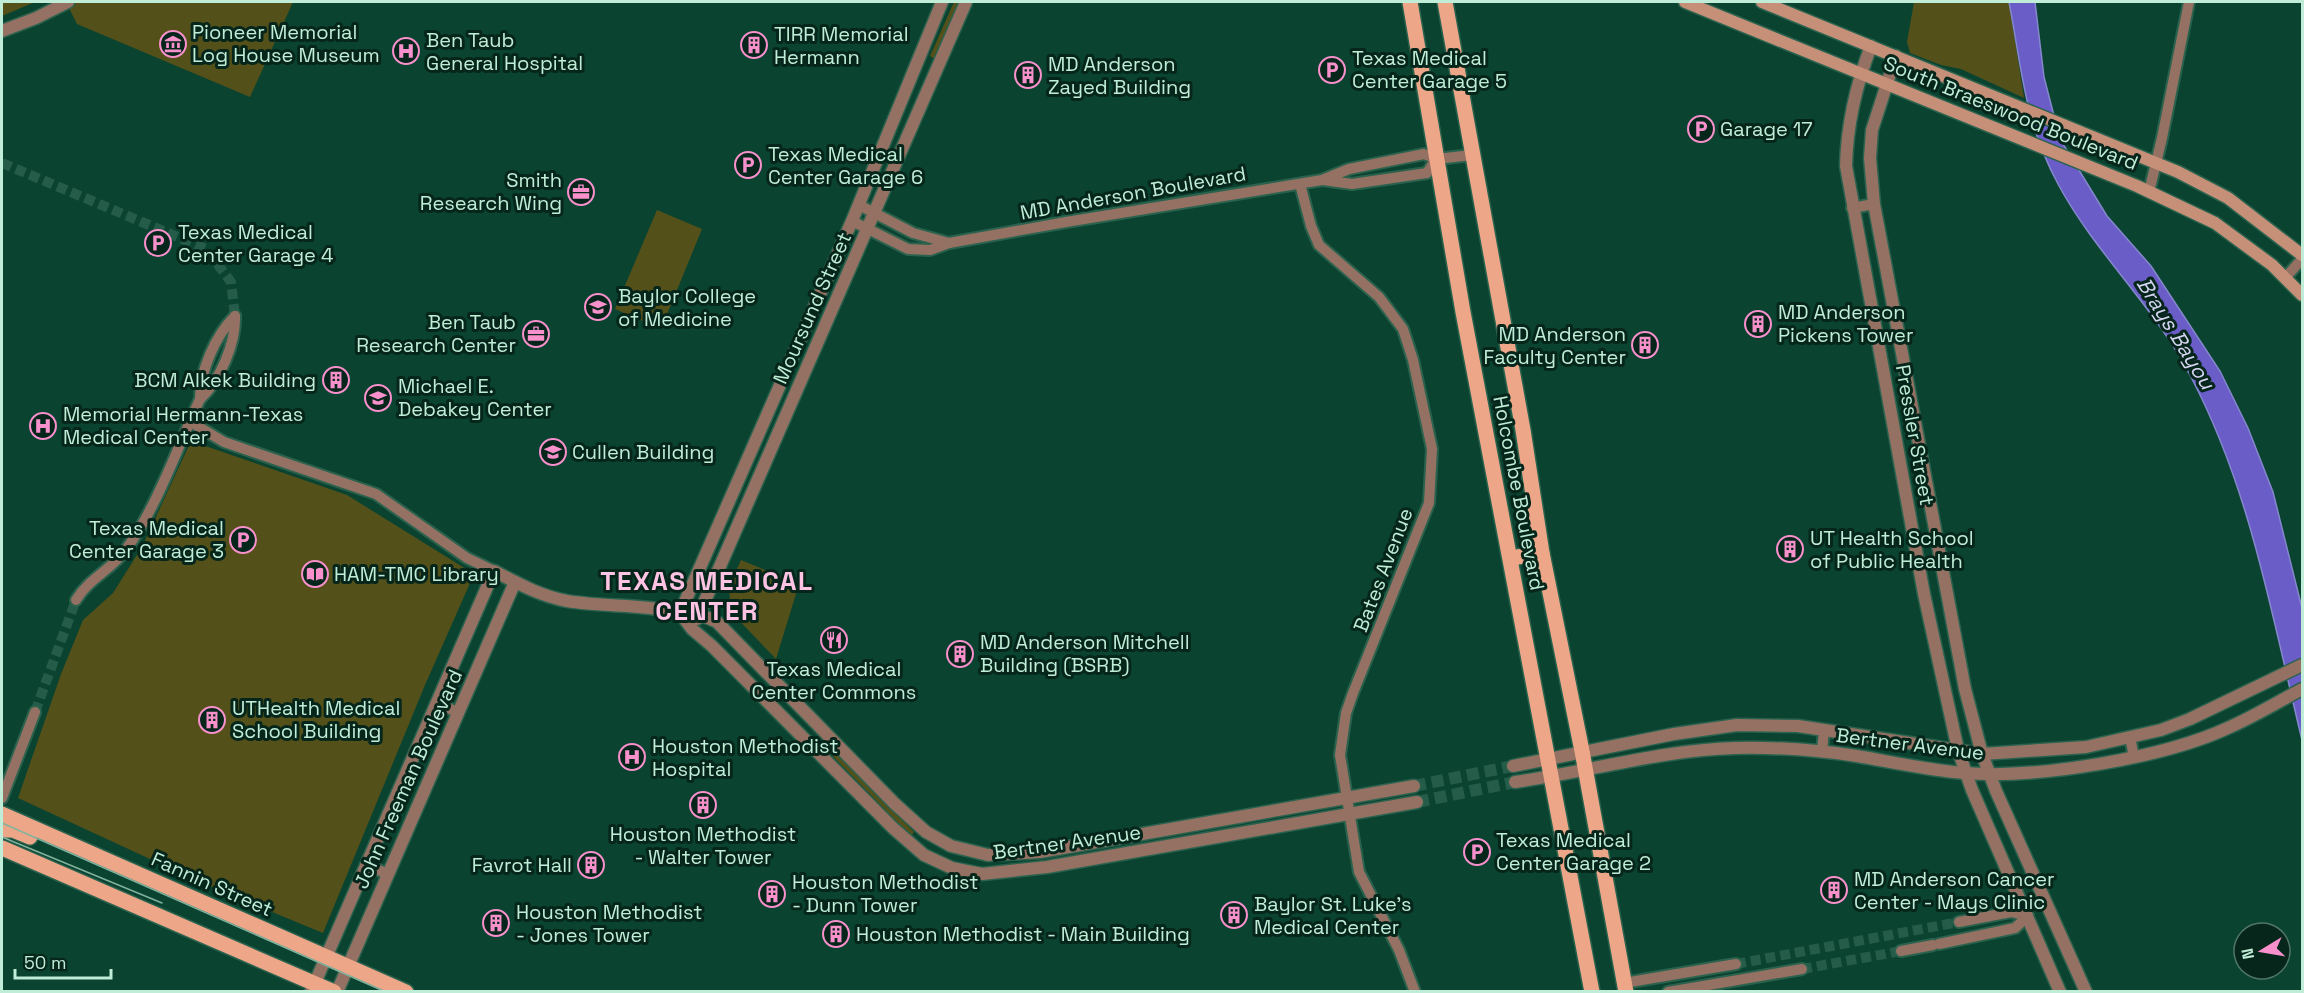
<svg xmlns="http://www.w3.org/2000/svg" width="2304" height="993" viewBox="0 0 2304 993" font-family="'Space Grotesk',sans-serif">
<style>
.green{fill:#54501a}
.water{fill:#6a5dc7;stroke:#8488cc;stroke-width:1.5}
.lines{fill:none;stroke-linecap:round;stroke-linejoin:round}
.minor-tunnel{stroke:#255c49;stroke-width:10;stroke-dasharray:10 5;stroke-linecap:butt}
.tertiary-tunnel{stroke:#255c49;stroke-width:12;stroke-dasharray:12 6;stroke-linecap:butt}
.minor-casing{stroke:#2b624e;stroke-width:14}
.tertiary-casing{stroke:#2b624e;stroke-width:15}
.secondary-casing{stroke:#2b624e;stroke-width:15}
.primary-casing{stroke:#2b624e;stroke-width:18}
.minor{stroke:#947162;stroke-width:10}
.tertiary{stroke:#947162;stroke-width:12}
.secondary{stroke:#c69078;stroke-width:12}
.primary{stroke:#eda788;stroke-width:15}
.tram{stroke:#81b29e;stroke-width:1.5}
.labels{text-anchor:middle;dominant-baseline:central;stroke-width:6;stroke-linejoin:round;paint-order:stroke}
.poi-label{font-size:20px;fill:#c0edd8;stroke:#06261b;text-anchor:start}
.street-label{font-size:20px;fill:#c0edd8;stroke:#06261b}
.water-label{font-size:21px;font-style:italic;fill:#d5d5f1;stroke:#06261b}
.district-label{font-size:26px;font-weight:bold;letter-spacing:1.5px;fill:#ffc3e4;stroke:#06261b}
</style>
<rect width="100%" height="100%" fill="#0a4330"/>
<g class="green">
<path d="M 2,2 L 35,2 L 2,16 Z"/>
<path d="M 66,2 L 293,2 L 250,97 L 77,24 Z"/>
<path d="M 954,2 L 960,2 L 935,59 L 930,56 Z"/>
<path d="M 1914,2 L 2009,2 L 2024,98 L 1961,69 L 1941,65 L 1910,53 L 1907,42 Z"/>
<path d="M 657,210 L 702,229 L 661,329 L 615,309 Z"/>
<path d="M 191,441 L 347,495 L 474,574 L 425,685 L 323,933 L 202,883 L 18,798 L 61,674 L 83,620 L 113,593 L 142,547 Z"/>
<path d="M 741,560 L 799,584 L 776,659 L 731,612 L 729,587 Z"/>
<path d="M 827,744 L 914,832 L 911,836 L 824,747 Z"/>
</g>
<path class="water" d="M 2009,2 L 2035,2 L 2044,77 L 2060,139 L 2107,216 L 2151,266 L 2220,371 L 2248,428 L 2273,492 L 2302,608 L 2302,740 C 2272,617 2251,491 2191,377 C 2155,307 2095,253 2058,184 C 2024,121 2022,69 2009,2 Z"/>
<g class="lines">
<g class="minor-tunnel">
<path d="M 2,163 L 206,249 L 231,282 L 235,316"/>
<path d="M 35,712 L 76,600"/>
<path d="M 1736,964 L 1959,922"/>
<path d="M 1802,969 L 1901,951"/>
</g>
<g class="tertiary-tunnel">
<path d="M 1414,786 L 1513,766"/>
<path d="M 1417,802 L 1515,782"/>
</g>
<defs>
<g id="minor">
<path d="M 1323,180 L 1352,184 L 1427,173 L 1436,159"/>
<path d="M 1300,184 L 1311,226 L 1319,245 L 1379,297 L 1403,329 L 1413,360 L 1432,449 L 1429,503 L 1353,693 L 1346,713 L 1340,755 L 1359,872 L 1399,950 L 1415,992"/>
<path d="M 2149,192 L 2162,138 L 2189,2"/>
<path d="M 859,205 L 913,233 L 949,243"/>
<path d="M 1852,208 L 1874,204"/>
<path d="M 852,221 L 908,249 L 930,250 L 949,243 L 1066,222 L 1322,180 L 1349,169 L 1424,154 L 1436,159 L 1472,155"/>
<path d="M 2286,277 L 2302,259"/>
<path d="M 200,399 C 200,371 215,336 235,316"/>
<path d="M 189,421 L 224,442 L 376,494 L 467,558 L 494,571"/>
<path d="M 76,600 C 89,578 113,569 127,548 C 157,507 178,446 200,399 C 220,381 236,343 235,316"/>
<path d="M 437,702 L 458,713"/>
<path d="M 2130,737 L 2134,757"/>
<path d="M 1822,752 L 1824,730"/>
<path d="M 2,798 L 35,712"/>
<path d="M 366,865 L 388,874"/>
<path d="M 1959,922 L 2011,912 L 2028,916"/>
<path d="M 1939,944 L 2015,928 L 2028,916"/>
<path d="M 1901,951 L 1933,945"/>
<path d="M 1624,983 L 1736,964"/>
<path d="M 1668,992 L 1802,969"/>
</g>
<g id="tertiary">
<path d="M 2,31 L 36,18 L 68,2"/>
<path d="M 1871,46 C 1856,85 1847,124 1846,166 L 1924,594 L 1958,750 L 1972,790 L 2060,992"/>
<path d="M 1896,56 L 1872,130 L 1870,158 L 1874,204 L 1965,689 L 1982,754 L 1996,791 L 2086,992"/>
<path d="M 680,613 L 692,629 L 712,646 L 893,828 L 924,855 L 952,868 L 982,874 L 1047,867 L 1417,802"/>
<path d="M 680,613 L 852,221 L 942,2"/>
<path d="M 697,619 L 966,2"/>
<path d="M 1513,766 L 1674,734 L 1737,725 L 1798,726 L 1982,754 L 2086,747 L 2161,730 L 2190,719 L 2302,665"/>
<path d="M 1515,782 C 1588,772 1661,750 1735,748 C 1775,747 1817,750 1857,756 C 1892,762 1928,770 1964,773 C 2037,779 2164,758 2230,727 C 2255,716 2278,702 2302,689"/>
<path d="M 311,992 L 494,571 C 517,583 540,596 567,601 C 603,607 641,604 677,612 C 696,616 697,612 717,622 L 894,803 L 926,832 L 951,846 L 988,855 L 1040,852 L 1414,786"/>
<path d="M 337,992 L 515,582"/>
</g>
<g id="secondary">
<path d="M 1685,2 L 2137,186 L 2215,223 L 2272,265 L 2302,295"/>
<path d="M 1762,2 L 2178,172 L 2228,198 L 2302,255"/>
</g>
<g id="primary">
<path d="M 1410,2 L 1463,312 L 1592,992"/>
<path d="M 1445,2 L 1523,430 L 1542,553 L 1582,751 L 1626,992"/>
<path d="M 1511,558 L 1542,553"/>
<path d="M 2,814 L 406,992"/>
<path d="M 2,830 L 13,830 L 30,837"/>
<path d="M 2,848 L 334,992"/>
</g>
</defs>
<use href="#minor" class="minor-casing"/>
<use href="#tertiary" class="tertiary-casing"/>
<use href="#secondary" class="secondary-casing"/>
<use href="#primary" class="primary-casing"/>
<use href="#minor" class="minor"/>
<use href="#tertiary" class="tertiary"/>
<use href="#secondary" class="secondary"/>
<use href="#primary" class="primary"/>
<g class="tram">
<path d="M 2,823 L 386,992"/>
<path d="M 2,837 L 162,903"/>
</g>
</g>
<defs>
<symbol id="museum-ring" viewBox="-11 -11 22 22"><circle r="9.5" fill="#06261b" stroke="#f890cc" stroke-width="1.5"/><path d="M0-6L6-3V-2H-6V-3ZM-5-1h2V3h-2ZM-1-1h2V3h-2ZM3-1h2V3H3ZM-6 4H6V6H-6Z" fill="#f890cc"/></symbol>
<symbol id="building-ring" viewBox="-11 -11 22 22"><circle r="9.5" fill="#06261b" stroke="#f890cc" stroke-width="1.5"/><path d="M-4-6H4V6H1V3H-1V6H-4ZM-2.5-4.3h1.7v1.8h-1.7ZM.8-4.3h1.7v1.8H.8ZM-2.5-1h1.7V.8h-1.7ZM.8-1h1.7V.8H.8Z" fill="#f890cc"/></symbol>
<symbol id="hospital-ring" viewBox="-11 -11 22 22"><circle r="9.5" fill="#06261b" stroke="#f890cc" stroke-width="1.5"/><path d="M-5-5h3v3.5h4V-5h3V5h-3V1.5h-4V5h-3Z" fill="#f890cc"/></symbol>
<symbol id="parking-ring" viewBox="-11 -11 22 22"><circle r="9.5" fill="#06261b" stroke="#f890cc" stroke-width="1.5"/><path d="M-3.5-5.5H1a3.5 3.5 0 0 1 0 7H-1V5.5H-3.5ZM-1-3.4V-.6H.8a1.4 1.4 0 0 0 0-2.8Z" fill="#f890cc"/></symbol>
<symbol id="office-ring" viewBox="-11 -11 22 22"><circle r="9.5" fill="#06261b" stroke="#f890cc" stroke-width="1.5"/><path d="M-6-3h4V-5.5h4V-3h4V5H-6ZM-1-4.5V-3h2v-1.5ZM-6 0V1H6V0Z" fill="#f890cc"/></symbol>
<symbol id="university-ring" viewBox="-11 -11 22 22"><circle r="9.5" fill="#06261b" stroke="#f890cc" stroke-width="1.5"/><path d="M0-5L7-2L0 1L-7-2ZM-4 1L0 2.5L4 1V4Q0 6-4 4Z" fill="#f890cc"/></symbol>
<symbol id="library-ring" viewBox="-11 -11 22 22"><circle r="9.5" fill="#06261b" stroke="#f890cc" stroke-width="1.5"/><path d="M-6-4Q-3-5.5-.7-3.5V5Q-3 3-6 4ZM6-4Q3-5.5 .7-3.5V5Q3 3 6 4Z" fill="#f890cc"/></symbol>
<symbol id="restaurant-ring" viewBox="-11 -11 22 22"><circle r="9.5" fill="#06261b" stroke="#f890cc" stroke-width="1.5"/><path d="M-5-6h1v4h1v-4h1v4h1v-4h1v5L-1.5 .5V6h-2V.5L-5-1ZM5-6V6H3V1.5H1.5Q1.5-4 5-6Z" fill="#f890cc"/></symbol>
</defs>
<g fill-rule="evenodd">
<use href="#museum-ring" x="158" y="29" width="30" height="30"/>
<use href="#building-ring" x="739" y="30" width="30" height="30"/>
<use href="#hospital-ring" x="391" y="36" width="30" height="30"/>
<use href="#parking-ring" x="1317" y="55" width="30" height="30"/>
<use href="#building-ring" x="1013" y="60" width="30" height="30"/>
<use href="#parking-ring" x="1686" y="114" width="30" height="30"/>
<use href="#parking-ring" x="733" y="150" width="30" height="30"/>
<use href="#office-ring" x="566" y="177" width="30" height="30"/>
<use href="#parking-ring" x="143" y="228" width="30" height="30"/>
<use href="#university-ring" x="583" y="292" width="30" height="30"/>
<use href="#building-ring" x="1743" y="309" width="30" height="30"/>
<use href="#office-ring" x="521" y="319" width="30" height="30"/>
<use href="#building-ring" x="1630" y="330" width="30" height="30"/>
<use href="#building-ring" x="321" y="365" width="30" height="30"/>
<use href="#university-ring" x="363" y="383" width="30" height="30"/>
<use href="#hospital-ring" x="28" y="411" width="30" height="30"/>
<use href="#university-ring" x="538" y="437" width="30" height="30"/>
<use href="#parking-ring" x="228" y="525" width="30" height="30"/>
<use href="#building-ring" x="1775" y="534" width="30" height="30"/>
<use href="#library-ring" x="300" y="559" width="30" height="30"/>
<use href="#restaurant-ring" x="819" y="625" width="30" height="30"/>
<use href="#building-ring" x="945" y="639" width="30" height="30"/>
<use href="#building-ring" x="197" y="705" width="30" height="30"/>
<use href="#hospital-ring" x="617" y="742" width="30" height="30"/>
<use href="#building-ring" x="688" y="790" width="30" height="30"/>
<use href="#parking-ring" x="1462" y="837" width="30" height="30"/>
<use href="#building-ring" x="576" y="850" width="30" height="30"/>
<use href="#building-ring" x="1819" y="875" width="30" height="30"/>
<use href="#building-ring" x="757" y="879" width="30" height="30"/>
<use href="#building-ring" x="1219" y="900" width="30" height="30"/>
<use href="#building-ring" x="481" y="908" width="30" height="30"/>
<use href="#building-ring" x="821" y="919" width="30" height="30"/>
</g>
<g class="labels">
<g class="poi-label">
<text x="192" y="32">Pioneer Memorial<tspan x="192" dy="23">Log House Museum</tspan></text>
<text x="774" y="34">TIRR Memorial<tspan x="774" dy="23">Hermann</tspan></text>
<text x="426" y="40">Ben Taub<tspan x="426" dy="23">General Hospital</tspan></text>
<text x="1352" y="58">Texas Medical<tspan x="1352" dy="23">Center Garage 5</tspan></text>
<text x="1048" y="64">MD Anderson<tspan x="1048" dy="23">Zayed Building</tspan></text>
<text x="1720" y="129">Garage 17</text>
<text x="768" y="154">Texas Medical<tspan x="768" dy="23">Center Garage 6</tspan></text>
<text x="562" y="180" text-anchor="end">Smith<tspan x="562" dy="23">Research Wing</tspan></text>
<text x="178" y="232">Texas Medical<tspan x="178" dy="23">Center Garage 4</tspan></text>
<text x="618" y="296">Baylor College<tspan x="618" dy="23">of Medicine</tspan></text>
<text x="1778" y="312">MD Anderson<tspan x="1778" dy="23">Pickens Tower</tspan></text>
<text x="516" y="322" text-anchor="end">Ben Taub<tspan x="516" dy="23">Research Center</tspan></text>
<text x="1626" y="334" text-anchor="end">MD Anderson<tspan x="1626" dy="23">Faculty Center</tspan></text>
<text x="316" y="380" text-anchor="end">BCM Alkek Building</text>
<text x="398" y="386">Michael E.<tspan x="398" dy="23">Debakey Center</tspan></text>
<text x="63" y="414">Memorial Hermann-Texas<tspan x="63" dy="23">Medical Center</tspan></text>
<text x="572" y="452">Cullen Building</text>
<text x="224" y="528" text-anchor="end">Texas Medical<tspan x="224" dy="23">Center Garage 3</tspan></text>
<text x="1810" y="538">UT Health School<tspan x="1810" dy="23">of Public Health</tspan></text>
<text x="334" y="574">HAM-TMC Library</text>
<text x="980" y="642">MD Anderson Mitchell<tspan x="980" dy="23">Building (BSRB)</tspan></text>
<text x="834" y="669" text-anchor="middle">Texas Medical<tspan x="834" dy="23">Center Commons</tspan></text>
<text x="232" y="708">UTHealth Medical<tspan x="232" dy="23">School Building</tspan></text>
<text x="652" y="746">Houston Methodist<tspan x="652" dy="23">Hospital</tspan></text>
<text x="703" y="834" text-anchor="middle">Houston Methodist<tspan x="703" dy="23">- Walter Tower</tspan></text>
<text x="1496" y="840">Texas Medical<tspan x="1496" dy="23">Center Garage 2</tspan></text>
<text x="572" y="865" text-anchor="end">Favrot Hall</text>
<text x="1854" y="879">MD Anderson Cancer<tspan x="1854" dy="23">Center - Mays Clinic</tspan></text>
<text x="792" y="882">Houston Methodist<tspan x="792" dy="23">- Dunn Tower</tspan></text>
<text x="1254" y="904">Baylor St. Luke's<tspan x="1254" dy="23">Medical Center</tspan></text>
<text x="516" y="912">Houston Methodist<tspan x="516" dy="23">- Jones Tower</tspan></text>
<text x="856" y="934">Houston Methodist - Main Building</text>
</g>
<g class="street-label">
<text transform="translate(2011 113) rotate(22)">South Braeswood Boulevard</text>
<text transform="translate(1133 193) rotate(-10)">MD Anderson Boulevard</text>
<text transform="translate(812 308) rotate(-66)">Moursund Street</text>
<text transform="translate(1915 435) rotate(80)">Pressler Street</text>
<text transform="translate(1519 493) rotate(79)">Holcombe Boulevard</text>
<text transform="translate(1383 570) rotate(-69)">Bates Avenue</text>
<text transform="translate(1910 744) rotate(7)">Bertner Avenue</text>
<text transform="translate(408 779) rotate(-66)">John Freeman Boulevard</text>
<text transform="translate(1067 842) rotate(-8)">Bertner Avenue</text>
<text transform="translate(212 884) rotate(24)">Fannin Street</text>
</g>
<g class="water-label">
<text transform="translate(2176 333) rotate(58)">Brays Bayou</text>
</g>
<g class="district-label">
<text x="707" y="581">TEXAS MEDICAL<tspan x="707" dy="30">CENTER</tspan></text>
</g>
</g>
<rect width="2304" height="993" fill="none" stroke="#c0edd8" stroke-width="6"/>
<g transform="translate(2262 951) rotate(259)"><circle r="28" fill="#06261b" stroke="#507667" stroke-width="1.5"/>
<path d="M0-4.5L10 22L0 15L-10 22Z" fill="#f890cc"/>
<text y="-9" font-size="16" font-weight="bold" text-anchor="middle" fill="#c0edd8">N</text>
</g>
<path d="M15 969v9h96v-9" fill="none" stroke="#c0edd8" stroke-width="3"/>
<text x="24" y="969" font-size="18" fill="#c0edd8" stroke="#06261b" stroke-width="4.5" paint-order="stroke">50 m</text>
</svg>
